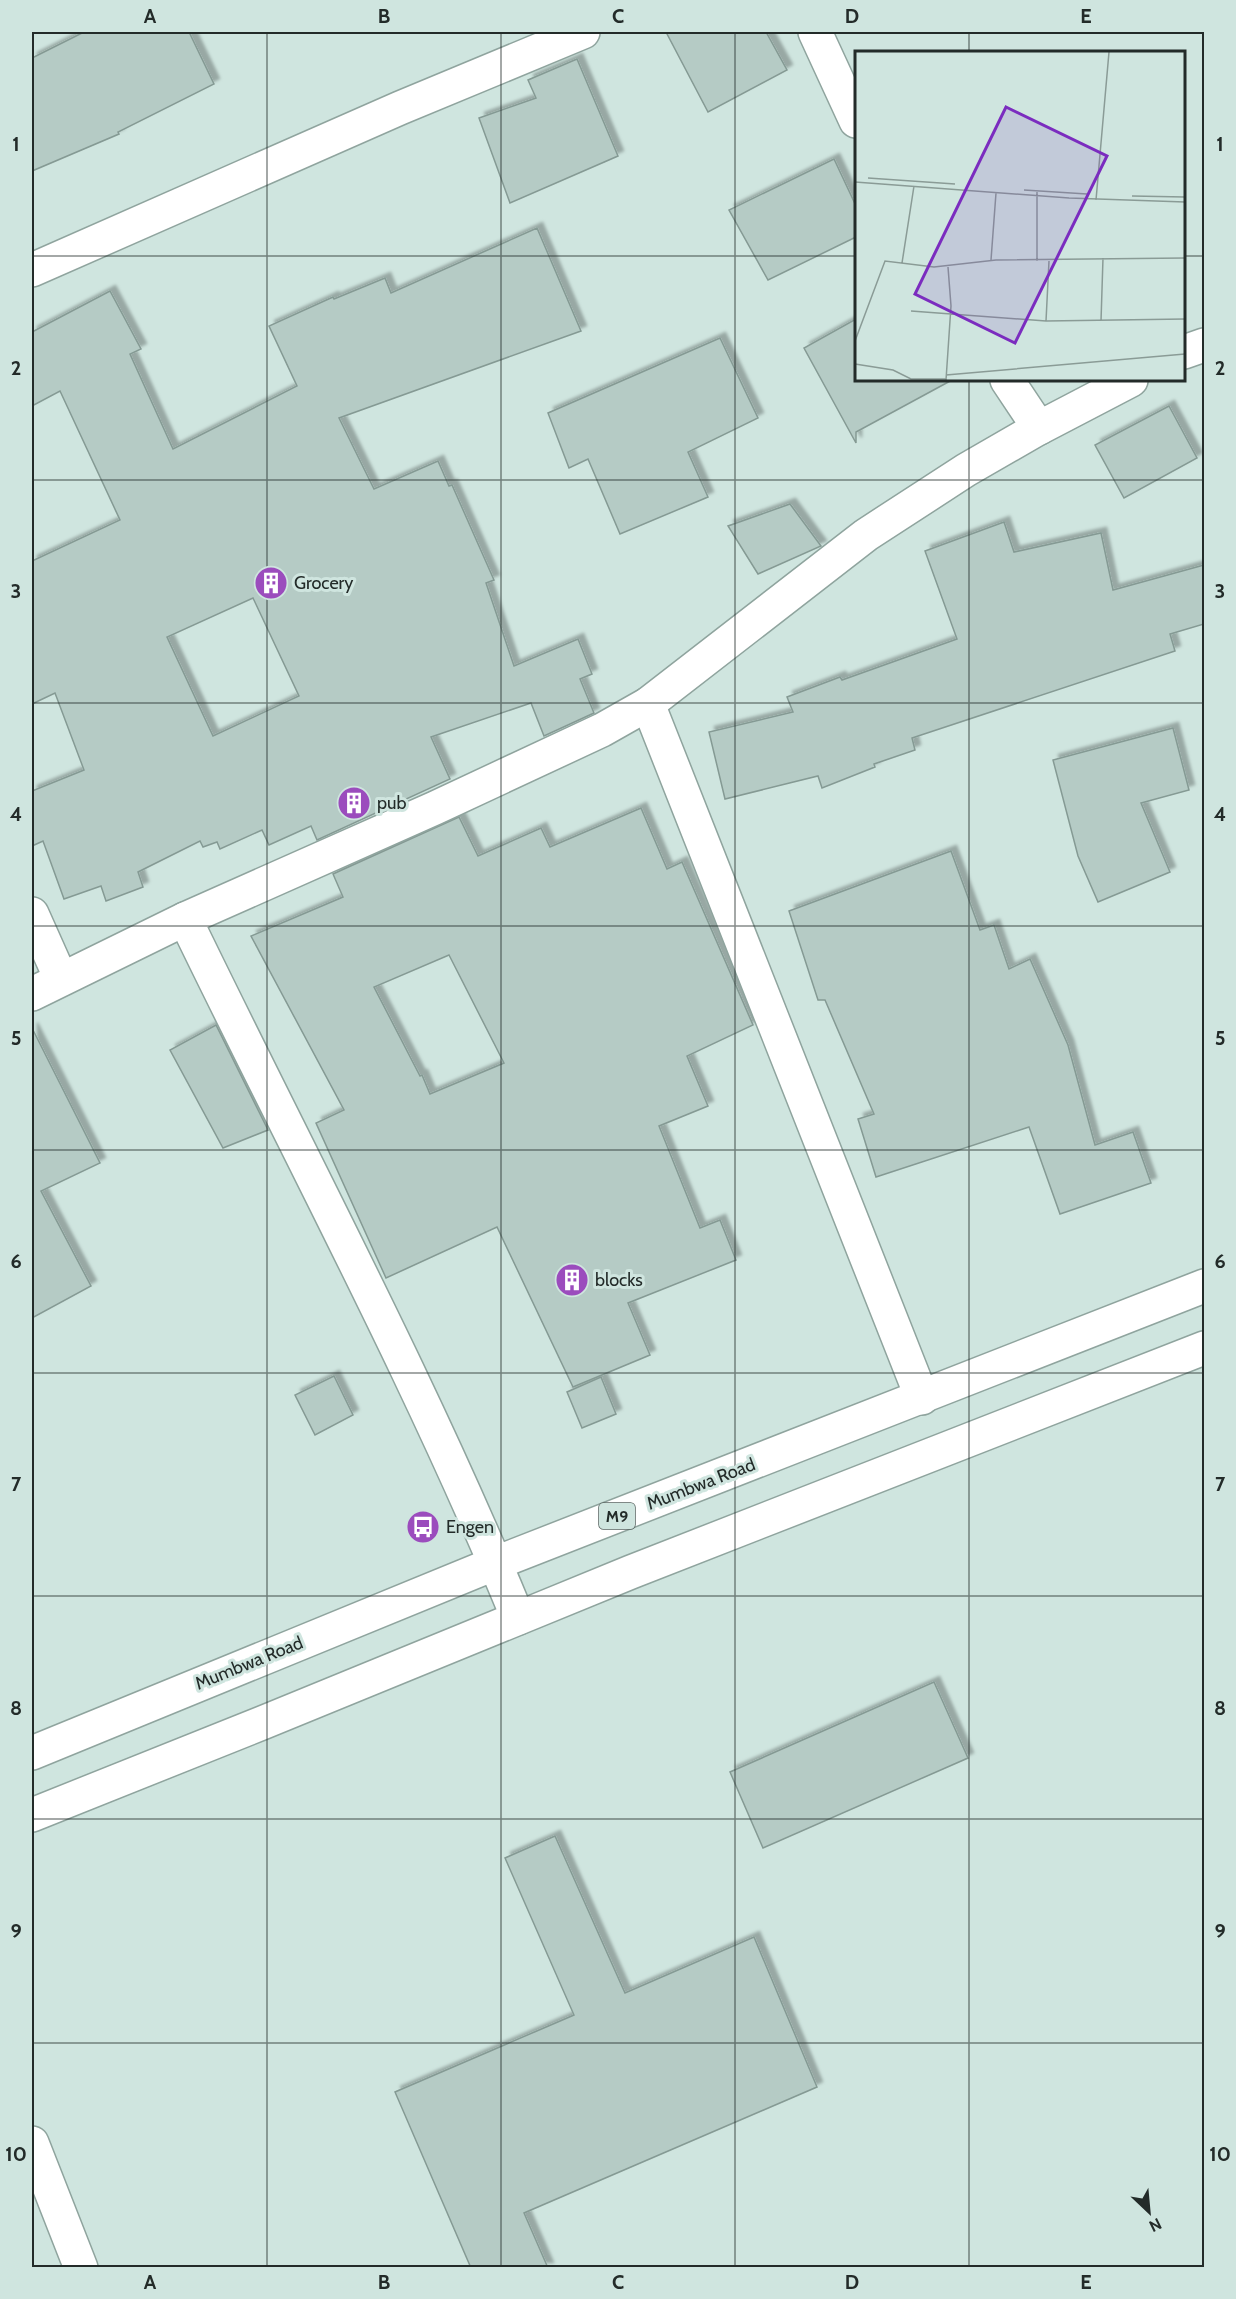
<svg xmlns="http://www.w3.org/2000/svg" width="1236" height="2299" viewBox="0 0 1236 2299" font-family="Cabin,sans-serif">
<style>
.building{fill:#b5cbc5;stroke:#859a94;stroke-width:1.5;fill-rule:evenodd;filter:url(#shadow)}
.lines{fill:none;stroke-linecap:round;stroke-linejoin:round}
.street-casing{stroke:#8fa49e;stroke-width:36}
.secondary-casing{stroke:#8fa49e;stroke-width:36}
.primary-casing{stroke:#8fa49e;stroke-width:36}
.street{stroke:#fff;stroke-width:33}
.secondary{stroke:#fff;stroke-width:33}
.primary{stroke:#fff;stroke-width:33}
.grid{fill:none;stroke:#232b29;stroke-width:1.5;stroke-opacity:0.55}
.labels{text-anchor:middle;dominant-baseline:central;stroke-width:6;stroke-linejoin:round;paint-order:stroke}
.shield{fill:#cfe5df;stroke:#576360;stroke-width:1.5}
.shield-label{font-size:16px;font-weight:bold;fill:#232b29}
.poi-label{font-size:18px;fill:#232b29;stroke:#cfe5df;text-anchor:start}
.street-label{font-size:18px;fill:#232b29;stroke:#cfe5df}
.inset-road{fill:none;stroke:#8a9b96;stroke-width:1.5}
.view{fill:#7b2cbf;fill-opacity:0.15;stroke:#7b2cbf;stroke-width:3}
.inset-edge{fill:none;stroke:#232b29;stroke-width:3}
.neatline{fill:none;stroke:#232b29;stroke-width:2}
.grid-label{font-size:20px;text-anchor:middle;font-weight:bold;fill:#232b29}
</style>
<defs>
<filter id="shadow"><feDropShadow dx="5.5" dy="-5.5" stdDeviation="1.5" flood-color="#0004"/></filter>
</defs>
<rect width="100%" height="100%" fill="#cfe5df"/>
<g class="building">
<path d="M 84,32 L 189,32 L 214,84 L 118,132 L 119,134 L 32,171 L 32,58 Z"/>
<path d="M 666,32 L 766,32 L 787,70 L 708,112 Z"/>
<path d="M 577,59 L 618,156 L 510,203 L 479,118 L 536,98 L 528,80 Z"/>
<path d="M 834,159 L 856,206 L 856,237 L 768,280 L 729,210 Z"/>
<path d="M 537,228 L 581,331 L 339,418 L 374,489 L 438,461 L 449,486 L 452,485 L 494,580 L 486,583 L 514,666 L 578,639 L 592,674 L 580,679 L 594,713 L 544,736 L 531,703 L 431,737 L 450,779 L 317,840 L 311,826 L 269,845 L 262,830 L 220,849 L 217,842 L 203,847 L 200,841 L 138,872 L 143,887 L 106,901 L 101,886 L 64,899 L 43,841 L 32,846 L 32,791 L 84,770 L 55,693 L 32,704 L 32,561 L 120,520 L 60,391 L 32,406 L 32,332 L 110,291 L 141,349 L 130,354 L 173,449 L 297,386 L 269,326 L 333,297 L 334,299 L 385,278 L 391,293 ZM 253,598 L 299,696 L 213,736 L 167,637 Z"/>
<path d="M 856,319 L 856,380 L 952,380 L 856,432 L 856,443 L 804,348 Z"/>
<path d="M 720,338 L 758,418 L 688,452 L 708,497 L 620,534 L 588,459 L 569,468 L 548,413 Z"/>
<path d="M 1169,406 L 1197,458 L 1124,498 L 1095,445 Z"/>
<path d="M 790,504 L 821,546 L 758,574 L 728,526 Z"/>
<path d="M 1004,522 L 1014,552 L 1101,533 L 1113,590 L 1204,565 L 1204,624 L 1170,634 L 1175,651 L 912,738 L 915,750 L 874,764 L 875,767 L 822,788 L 818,776 L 725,799 L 709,732 L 793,712 L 787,697 L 840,677 L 842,680 L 957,639 L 925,551 Z"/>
<path d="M 1173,728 L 1189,790 L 1141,803 L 1170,872 L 1098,902 L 1078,856 L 1053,760 Z"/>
<path d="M 641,808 L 667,869 L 682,862 L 753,1025 L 687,1056 L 708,1106 L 659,1126 L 700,1228 L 720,1220 L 736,1260 L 628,1303 L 650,1355 L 573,1387 L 497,1227 L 386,1278 L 316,1123 L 344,1110 L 251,936 L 343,897 L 333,874 L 459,817 L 478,856 L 541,828 L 550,847 ZM 449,955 L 504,1063 L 430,1094 L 422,1075 L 420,1076 L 374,987 Z"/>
<path d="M 951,851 L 980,930 L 994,925 L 1009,969 L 1030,959 L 1068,1045 L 1095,1145 L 1133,1132 L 1151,1183 L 1060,1214 L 1029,1127 L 876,1177 L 858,1119 L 874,1114 L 825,1000 L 818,1000 L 789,911 Z"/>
<path d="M 216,1025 L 268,1130 L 223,1148 L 170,1050 Z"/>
<path d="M 32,1028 L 100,1163 L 41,1191 L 91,1286 L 32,1318 Z"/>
<path d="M 334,1376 L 353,1415 L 315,1435 L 295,1395 Z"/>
<path d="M 601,1377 L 616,1414 L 582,1428 L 567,1392 Z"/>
<path d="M 934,1682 L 968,1758 L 763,1848 L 730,1772 Z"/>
<path d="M 555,1836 L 625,1993 L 754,1937 L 817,2087 L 524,2213 L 548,2268 L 471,2268 L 395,2092 L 574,2015 L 505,1858 Z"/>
</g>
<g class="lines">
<defs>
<g id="street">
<path d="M 815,32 L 856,121"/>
<path d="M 32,270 L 400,108 L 583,32"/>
<path d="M 1184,352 L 1204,345"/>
<path d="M 1007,380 L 1039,428"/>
<path d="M 648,704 L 922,1398"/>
<path d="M 32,914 L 61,979"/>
<path d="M 185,919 C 297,1151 420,1379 518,1618"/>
<path d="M 32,994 L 185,919 L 435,808 L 602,730 L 648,704 L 866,535 L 966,470 L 1039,428 L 1131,380"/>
</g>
<path id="secondary" d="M 32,2143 L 81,2268"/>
<g id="primary">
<path d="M 32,1753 L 496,1563 L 1204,1286"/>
<path d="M 32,1815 L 262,1723 L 631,1572 L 1204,1348"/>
</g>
</defs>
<use href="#street" class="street-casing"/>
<use href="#secondary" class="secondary-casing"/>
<use href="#primary" class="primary-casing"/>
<use href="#street" class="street"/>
<use href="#secondary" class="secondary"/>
<use href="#primary" class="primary"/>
</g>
<path class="grid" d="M 267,32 L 267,2268M 501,32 L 501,2268M 735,32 L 735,2268M 969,32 L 969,52M 32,256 L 856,256M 1184,256 L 1204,256M 969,380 L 969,2268M 32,480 L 1204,480M 32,703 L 1204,703M 32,926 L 1204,926M 32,1150 L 1204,1150M 32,1373 L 1204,1373M 32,1596 L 1204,1596M 32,1819 L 1204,1819M 32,2043 L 1204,2043"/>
<defs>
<symbol id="building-disc" viewBox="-11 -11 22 22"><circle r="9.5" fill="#9b4cbd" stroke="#cfe5df"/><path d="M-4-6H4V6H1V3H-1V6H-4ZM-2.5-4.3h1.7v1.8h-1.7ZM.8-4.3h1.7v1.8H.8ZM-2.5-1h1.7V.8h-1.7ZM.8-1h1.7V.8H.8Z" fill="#fff"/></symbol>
<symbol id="bus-disc" viewBox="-11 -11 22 22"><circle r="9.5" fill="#9b4cbd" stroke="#cfe5df"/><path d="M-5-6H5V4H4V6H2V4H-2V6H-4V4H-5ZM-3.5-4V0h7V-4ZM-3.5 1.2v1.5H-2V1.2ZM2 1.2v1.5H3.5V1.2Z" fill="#fff"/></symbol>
</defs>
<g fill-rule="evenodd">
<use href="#building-disc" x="252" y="564" width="38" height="38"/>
<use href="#building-disc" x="335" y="784" width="38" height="38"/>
<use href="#building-disc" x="553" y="1261" width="38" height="38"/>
<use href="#bus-disc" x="404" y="1508" width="38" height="38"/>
</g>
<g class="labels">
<rect class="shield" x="599" y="1503" width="36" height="26" rx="4.5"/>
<g class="shield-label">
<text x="617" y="1516">M9</text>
</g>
<g class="poi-label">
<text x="294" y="583">Grocery</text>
<text x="377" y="803">pub</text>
<text x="595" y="1280">blocks</text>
<text x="446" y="1527">Engen</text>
</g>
<g class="street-label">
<text transform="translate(701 1484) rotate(-21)">Mumbwa Road</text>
<text transform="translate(249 1663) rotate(-22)">Mumbwa Road</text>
</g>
</g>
<g transform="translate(855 51)">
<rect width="330" height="330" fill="#cfe5df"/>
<path class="inset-road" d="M 13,127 L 100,133M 0,131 L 214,147 L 330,151M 169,139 L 232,143M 277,145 L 330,146M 241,149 L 254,1M 136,209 L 141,142M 182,210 L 182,141M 47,212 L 59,135M 56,260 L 191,270 L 330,268M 191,270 L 194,210M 246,270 L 248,207M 0,290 L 30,210 L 79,216 L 141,209 L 330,207M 0,313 L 38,319 L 56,328 L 91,328M 91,324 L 330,303M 91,329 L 96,255 L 93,216"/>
<path class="view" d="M 151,56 L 252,105 L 160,292 L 60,243 Z"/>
<rect width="330" height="330" class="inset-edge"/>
</g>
<rect width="1236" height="2299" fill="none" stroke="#cfe5df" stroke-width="66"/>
<g transform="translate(1149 2212) rotate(154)" stroke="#cfe5df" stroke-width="4.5" paint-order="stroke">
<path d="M0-4.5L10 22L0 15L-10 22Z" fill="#232b29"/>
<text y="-9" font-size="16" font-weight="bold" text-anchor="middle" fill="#232b29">N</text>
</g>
<rect x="33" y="33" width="1170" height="2233" class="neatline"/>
<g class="grid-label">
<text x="150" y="23">A</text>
<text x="384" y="23">B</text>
<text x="618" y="23">C</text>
<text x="852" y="23">D</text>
<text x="1086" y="23">E</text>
<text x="16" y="151">1</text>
<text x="1220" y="151">1</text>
<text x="16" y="375">2</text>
<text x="1220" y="375">2</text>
<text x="16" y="598">3</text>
<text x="1220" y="598">3</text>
<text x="16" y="821">4</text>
<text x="1220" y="821">4</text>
<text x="16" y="1045">5</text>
<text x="1220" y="1045">5</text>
<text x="16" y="1268">6</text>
<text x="1220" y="1268">6</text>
<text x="16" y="1491">7</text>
<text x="1220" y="1491">7</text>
<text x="16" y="1715">8</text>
<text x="1220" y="1715">8</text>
<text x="16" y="1938">9</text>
<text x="1220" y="1938">9</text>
<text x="16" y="2161">10</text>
<text x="1220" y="2161">10</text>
<text x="150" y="2289">A</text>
<text x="384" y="2289">B</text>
<text x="618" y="2289">C</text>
<text x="852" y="2289">D</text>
<text x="1086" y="2289">E</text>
</g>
</svg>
